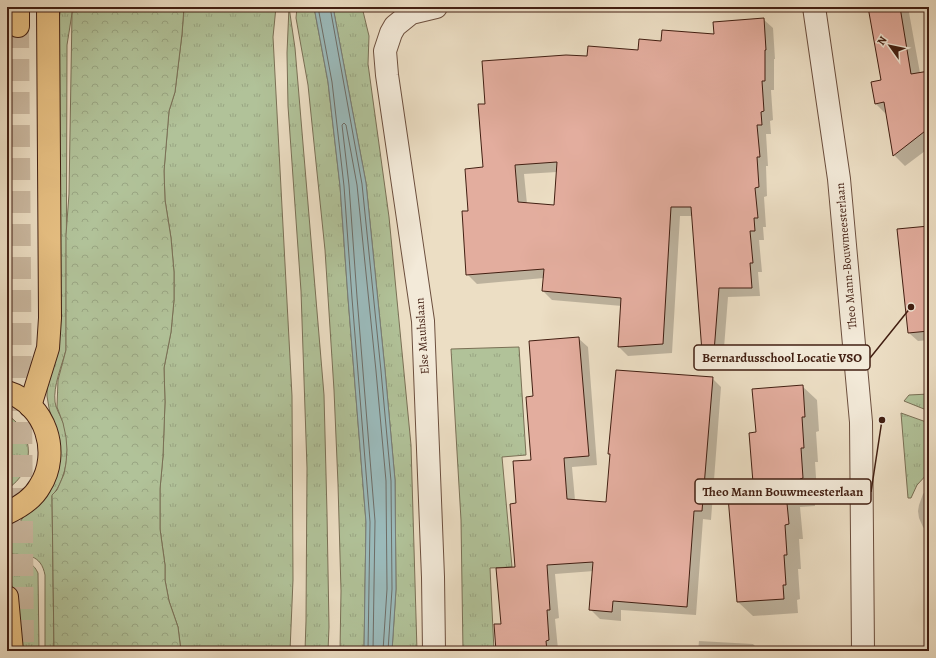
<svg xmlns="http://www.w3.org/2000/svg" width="936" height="658" viewBox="0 0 936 658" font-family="Alegreya,serif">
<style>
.grass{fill:url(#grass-tufts);stroke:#7a7056}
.forest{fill:url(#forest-crowns);stroke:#7a7056}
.water{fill:#9bbbbc;stroke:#777d78}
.shadow{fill:#0003;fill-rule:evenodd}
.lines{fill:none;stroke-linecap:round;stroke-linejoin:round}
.shore{stroke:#6e6d67;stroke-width:1}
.building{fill:#e3ad9e;stroke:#421f12;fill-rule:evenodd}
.major-tunnel{stroke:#cab8a0;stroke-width:22;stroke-dasharray:22 11;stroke-linecap:butt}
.minor-casing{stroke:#6c4f3e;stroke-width:24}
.major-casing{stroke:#421f12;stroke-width:24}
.minor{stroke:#f3ead9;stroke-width:22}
.major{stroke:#e6bf82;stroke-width:22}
.labels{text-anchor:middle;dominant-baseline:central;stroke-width:3.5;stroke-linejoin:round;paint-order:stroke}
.street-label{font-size:12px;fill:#421f12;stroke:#f3ead9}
.leader{fill:none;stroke:#421f12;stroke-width:1.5}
.callout-dot{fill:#421f12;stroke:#f3ead9;stroke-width:1.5}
.callout{fill:#f3ead9;stroke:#421f12;stroke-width:1.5}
.callout-label{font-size:13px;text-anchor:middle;font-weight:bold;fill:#421f12}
</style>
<defs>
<pattern id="grass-tufts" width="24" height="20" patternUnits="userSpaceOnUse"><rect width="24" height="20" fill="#b1c299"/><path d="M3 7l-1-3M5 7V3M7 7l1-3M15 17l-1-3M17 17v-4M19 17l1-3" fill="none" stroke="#99a683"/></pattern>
<pattern id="forest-crowns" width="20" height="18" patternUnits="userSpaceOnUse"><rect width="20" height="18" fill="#b1c299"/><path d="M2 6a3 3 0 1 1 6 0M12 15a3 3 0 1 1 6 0" fill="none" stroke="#99a683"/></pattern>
</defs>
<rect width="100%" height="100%" fill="#ecdec4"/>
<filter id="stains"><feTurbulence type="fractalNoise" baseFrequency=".005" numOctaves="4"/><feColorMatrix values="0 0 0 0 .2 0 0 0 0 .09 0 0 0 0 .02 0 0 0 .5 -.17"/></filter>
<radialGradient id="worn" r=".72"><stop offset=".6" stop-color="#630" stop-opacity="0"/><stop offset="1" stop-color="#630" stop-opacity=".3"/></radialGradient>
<g class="grass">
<path d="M 61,7 L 73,7 L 67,45 L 66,350 C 62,365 53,386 55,402 C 56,409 60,415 63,422 C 71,445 68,477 52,496 L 54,651 L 45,651 L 45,575 C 41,554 27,555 10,554 L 10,540 L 14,531 L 24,516 L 51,416 L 49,408 L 47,396 L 55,43 Z"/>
<path d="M 184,7 L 276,7 L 273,37 L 292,396 L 293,580 L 290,651 L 181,651 L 178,627 L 169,601 L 165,580 L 165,565 L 160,529 L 160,489 L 163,456 L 165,402 L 164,368 L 171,332 L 174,300 L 174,272 L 171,238 L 165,200 L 164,171 L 169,111 L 175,92 L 182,34 Z"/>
<path d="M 289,7 L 295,48 L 324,395 L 327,513 L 329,627 L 328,651 L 305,651 L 306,621 L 307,468 L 301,291 L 288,106 L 287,53 Z"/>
<path d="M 297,7 L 314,7 L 328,82 L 340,186 L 348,298 L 366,522 L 364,651 L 340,651 L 341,591 L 338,484 L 334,390 L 325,250 L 308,85 L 296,18 Z"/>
<path d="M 333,7 L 362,7 L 369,36 L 368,64 L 389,217 L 411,445 L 417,651 L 392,651 L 396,589 L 395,480 L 385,370 L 366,183 Z"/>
<path d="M 519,347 L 526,455 L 502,457 L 512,567 L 490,568 L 494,651 L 463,651 L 461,520 L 451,349 Z"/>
<path d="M 929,394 L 929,411 L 904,401 L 909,395 Z"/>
<path d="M 901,413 L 929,423 L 929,472 L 917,485 L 911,498 L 908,498 Z"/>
<path d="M 7,415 C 36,432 35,472 7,489 Z"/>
<path d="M 27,562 C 33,565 35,567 38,573 L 39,651 L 17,651 L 10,563 Z"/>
</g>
<path class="forest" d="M 73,7 L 184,7 L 182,34 L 175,92 L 169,111 L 164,171 L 165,200 L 171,238 L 174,272 L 174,300 L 171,332 L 164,368 L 165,402 L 163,456 L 160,489 L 160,529 L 165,565 L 165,580 L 169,601 L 178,627 L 181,651 L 54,651 L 52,495 L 57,490 L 64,474 L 66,463 L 67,450 L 66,437 L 63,423 L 57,407 L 58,380 L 66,350 L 66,235 L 69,194 L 72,14 Z"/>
<path class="water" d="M 314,7 L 333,7 L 366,183 L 385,370 L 395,480 L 396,589 L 392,651 L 364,651 L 366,522 L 348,298 L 340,186 L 328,82 Z"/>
<g class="shadow">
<path d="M 869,7 L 908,7 L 920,73 L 929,72 L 929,148 L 905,166 L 894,155 L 887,115 L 876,104 L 882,81 Z"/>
<path d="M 763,19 L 773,28 L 775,59 L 774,59 L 774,90 L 771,90 L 773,120 L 770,121 L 771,134 L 766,134 L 768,166 L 766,166 L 767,196 L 764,197 L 766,227 L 763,227 L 764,240 L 759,240 L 762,272 L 758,272 L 760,296 L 728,297 L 723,361 L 713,361 L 703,352 L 693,216 L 680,216 L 672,353 L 628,356 L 619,347 L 622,306 L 552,300 L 543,291 L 544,278 L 477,284 L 467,274 L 469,212 L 484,168 L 486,105 L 588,57 L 639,51 L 662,42 L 715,35 ZM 557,172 L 555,206 L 527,204 L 524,174 Z"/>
<path d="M 929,227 L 929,340 L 918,341 L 909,333 Z"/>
<path d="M 578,338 L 588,347 L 597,465 L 572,467 L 575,500 L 607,503 L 611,455 L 610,454 L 712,378 L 721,387 L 711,520 L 703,519 L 696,615 L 621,610 L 621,621 L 600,619 L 591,610 L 594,571 L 555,574 L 559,618 L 555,619 L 558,649 L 554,649 L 554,651 L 497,651 L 502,625 L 516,568 L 517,504 L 532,461 L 534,397 Z"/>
<path d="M 802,386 L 817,400 L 819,431 L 816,432 L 818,462 L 815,462 L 817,492 L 814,493 L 815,506 L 800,507 L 803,539 L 799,539 L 801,569 L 798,569 L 800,599 L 797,600 L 798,613 L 753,616 L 738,602 L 755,496 L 757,433 Z"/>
<path d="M 929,487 L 929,534 L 923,527 L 919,518 L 918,511 L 919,505 L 923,494 Z"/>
<path d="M 699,641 L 753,644 L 760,651 L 698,651 Z"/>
</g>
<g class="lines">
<g class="shore">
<path d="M 318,7 L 332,82 L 344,186 L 352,298 L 370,522 L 368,651"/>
<path d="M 330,7 L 362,184 L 381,371 L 391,481 L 392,589 L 388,651"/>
<path d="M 373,651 L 375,521 L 357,297 L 349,185 L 342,125 L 344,123 L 346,125 L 357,185 L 376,371 L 386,481 L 387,589 L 383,651"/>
</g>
</g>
<g class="building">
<path d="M 868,7 L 900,7 L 911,74 L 929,71 L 929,128 L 893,156 L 884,102 L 875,104 L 871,82 L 881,80 Z"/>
<path d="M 764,18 L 766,50 L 765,50 L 765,81 L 762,81 L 764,111 L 761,112 L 762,125 L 757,125 L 760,157 L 757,157 L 759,187 L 755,188 L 758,218 L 754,218 L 755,231 L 750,231 L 753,263 L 750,263 L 752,288 L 719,288 L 714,352 L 702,352 L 691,207 L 671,207 L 663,344 L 618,347 L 621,298 L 542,291 L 544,269 L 466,275 L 462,211 L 468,211 L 465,169 L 483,167 L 478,104 L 485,104 L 482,61 L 566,55 L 587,56 L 588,46 L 638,50 L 639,39 L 661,41 L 662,30 L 714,34 L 713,22 ZM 557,162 L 554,205 L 518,202 L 515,165 Z"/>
<path d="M 929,226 L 929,331 L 908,333 L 897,229 Z"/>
<path d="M 579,337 L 589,456 L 564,458 L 567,499 L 606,502 L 610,454 L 608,454 L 616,370 L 713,377 L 702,511 L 694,511 L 687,607 L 613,601 L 612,612 L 589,610 L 593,562 L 547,565 L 550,610 L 547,610 L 549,640 L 546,641 L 547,651 L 496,651 L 494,624 L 501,624 L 496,568 L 515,567 L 510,504 L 516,503 L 513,461 L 531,460 L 526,397 L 533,396 L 529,341 Z"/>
<path d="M 803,385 L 805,417 L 802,417 L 804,448 L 801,448 L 803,478 L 800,479 L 801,492 L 786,493 L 789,524 L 785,525 L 787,555 L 784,555 L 786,585 L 783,585 L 784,599 L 737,602 L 728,497 L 754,495 L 749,433 L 756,432 L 752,389 Z"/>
</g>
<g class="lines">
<path class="major-tunnel" d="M 18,26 L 23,651"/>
<defs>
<g id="minor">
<path d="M 814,7 L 839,179 L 861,422 L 863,651"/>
<path d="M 434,651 L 433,577 L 423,321 L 387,75 L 385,51 L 391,33 L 395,26 L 411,13 L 436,7"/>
</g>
<g id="major">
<path d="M 18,7 L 18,26"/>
<path d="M 7,392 C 46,404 61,453 40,486 C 33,499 20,507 7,513"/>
<path d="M 30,406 L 48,348 L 50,318 L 48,7"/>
<path d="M 7,597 L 12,651"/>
</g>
</defs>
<use href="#minor" class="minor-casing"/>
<use href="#major" class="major-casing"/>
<use href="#minor" class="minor"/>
<use href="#major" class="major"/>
</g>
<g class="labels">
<g class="street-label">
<text transform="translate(846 256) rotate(-95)">Theo Mann-Bouwmeesterlaan</text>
<text transform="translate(422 336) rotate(-94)">Else Mauhslaan</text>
</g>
</g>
<path class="leader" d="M911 307L870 358M882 420L871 492"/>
<g class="callout-dot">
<circle cx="911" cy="307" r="4"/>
<circle cx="882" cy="420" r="4"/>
</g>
<g class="callout">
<rect x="694" y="345" width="176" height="25" rx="4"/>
<rect x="695" y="479" width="176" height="25" rx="4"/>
</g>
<g class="callout-label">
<text x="782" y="362">Bernardusschool Locatie VSO</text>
<text x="783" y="496">Theo Mann Bouwmeesterlaan</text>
</g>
<rect width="936" height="658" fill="none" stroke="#ecdec4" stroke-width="24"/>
<rect x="8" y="8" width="920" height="642" fill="none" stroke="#421f12" stroke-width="2"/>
<rect x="12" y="12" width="912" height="634" fill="none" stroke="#421f12"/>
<g transform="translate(890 46) rotate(303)" stroke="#f3ead9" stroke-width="3" paint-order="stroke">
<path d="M0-3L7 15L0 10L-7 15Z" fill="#421f12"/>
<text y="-6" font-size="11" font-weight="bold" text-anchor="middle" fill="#421f12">N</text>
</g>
<rect width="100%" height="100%" filter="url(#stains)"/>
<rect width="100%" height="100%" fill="url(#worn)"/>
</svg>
